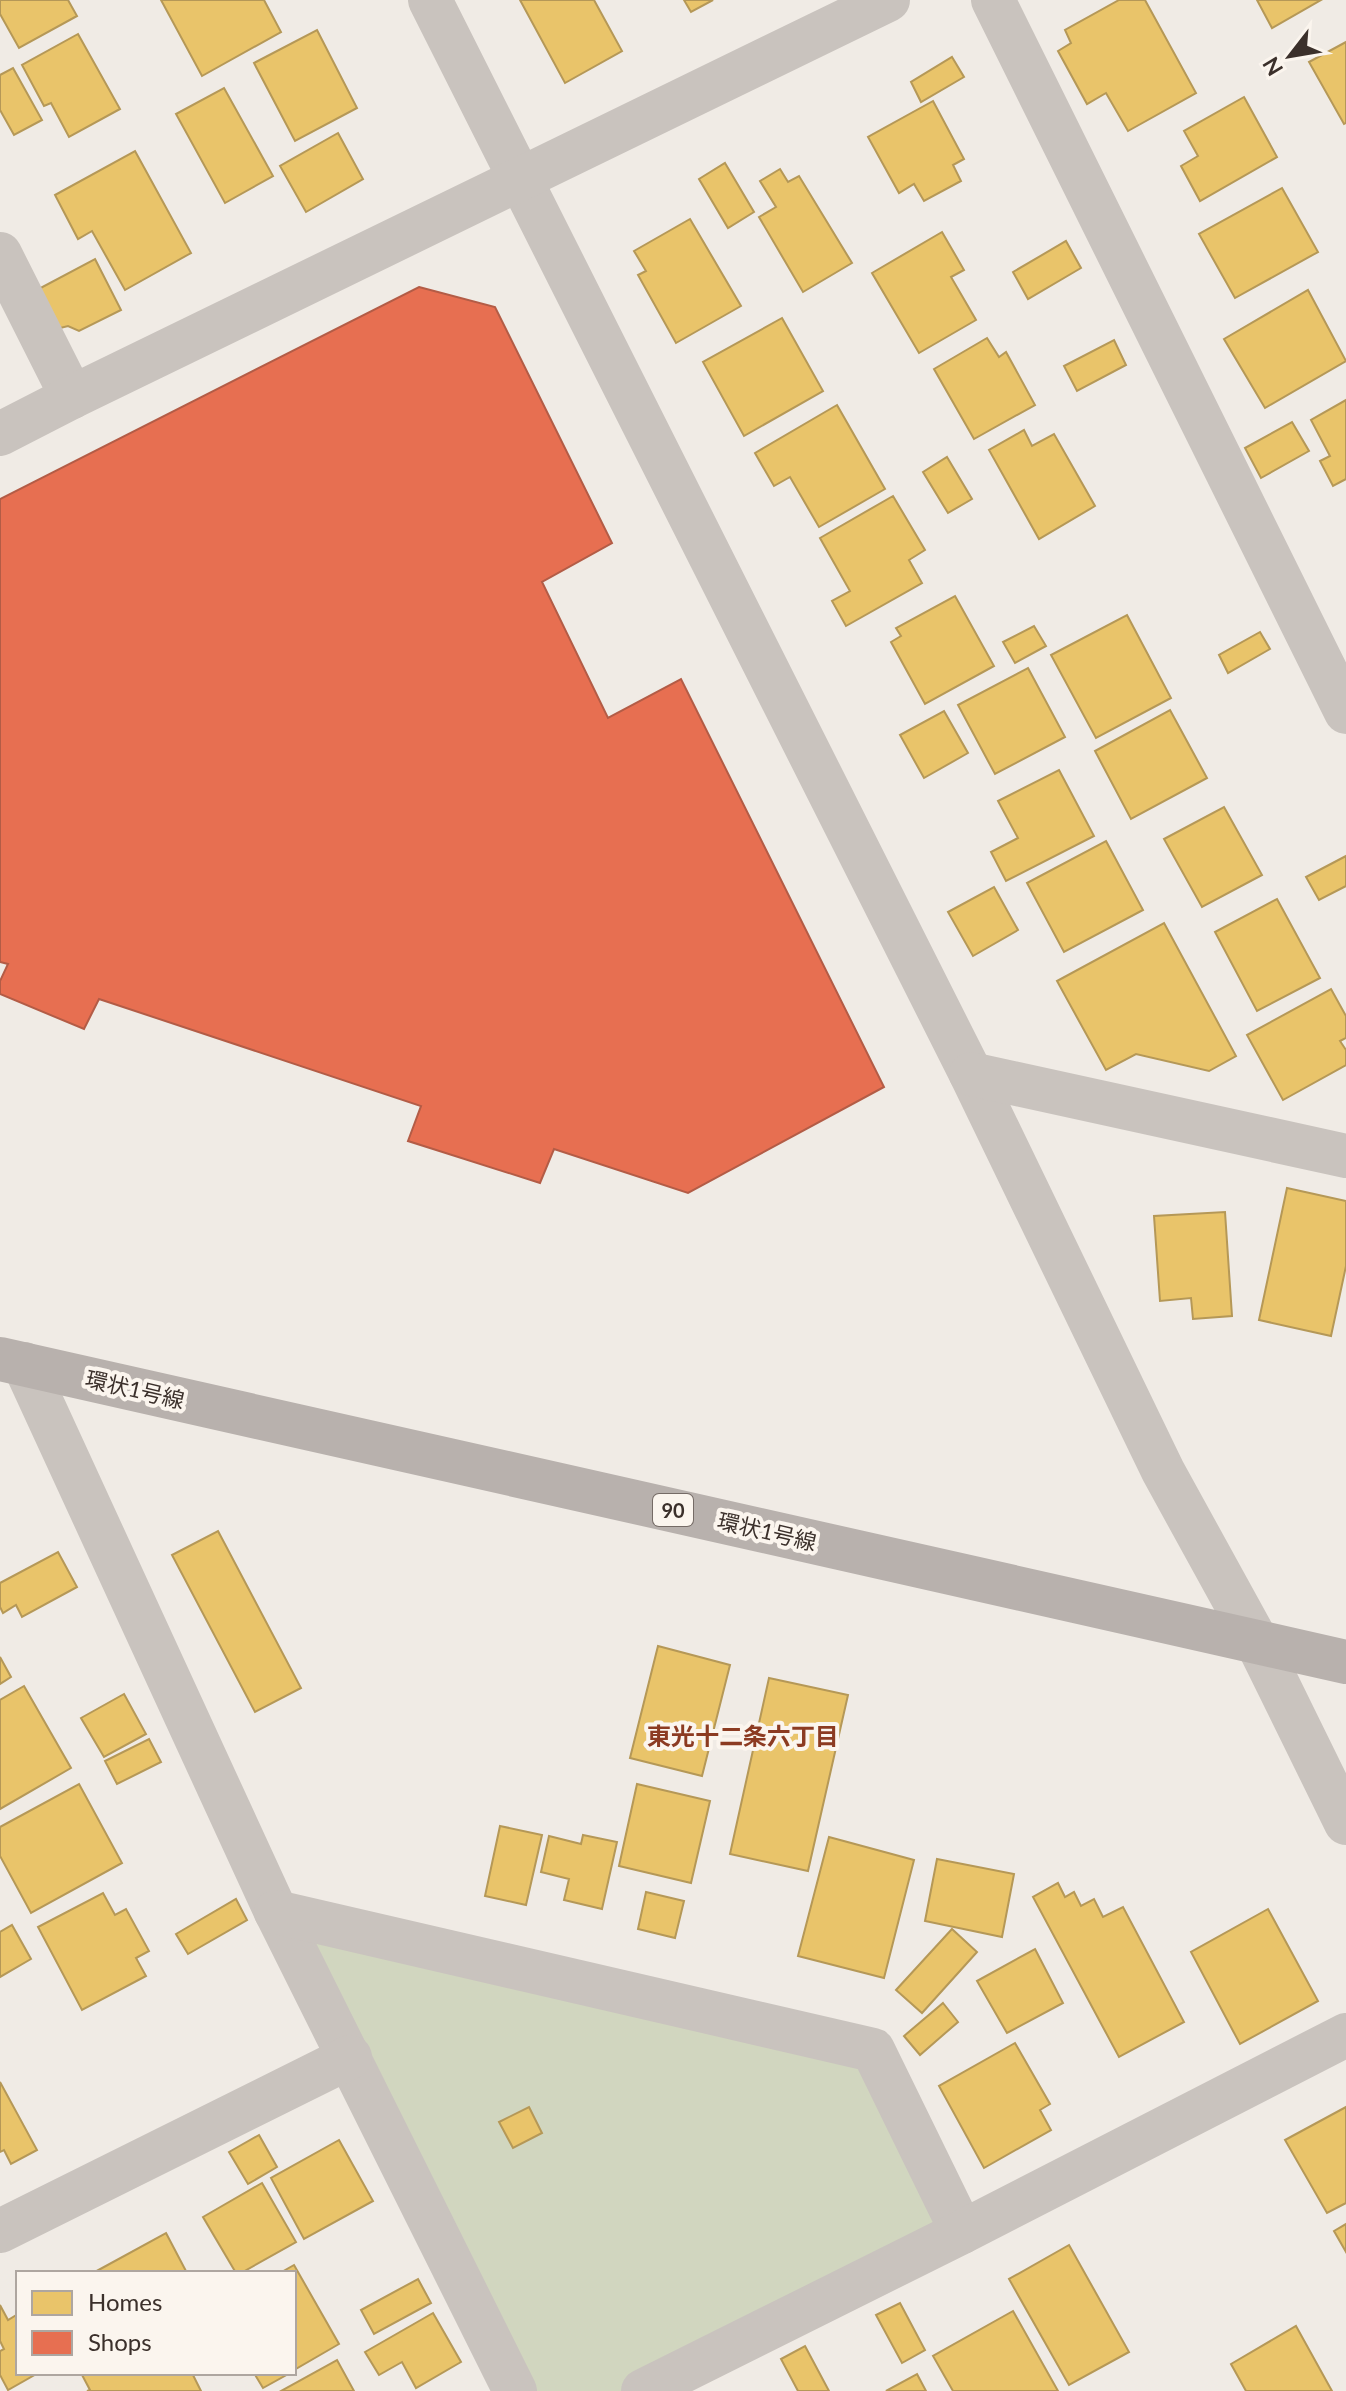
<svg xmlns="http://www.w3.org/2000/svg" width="1346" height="2391" viewBox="0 0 1346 2391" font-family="Lato,'Noto Sans JP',sans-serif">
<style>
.green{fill:#d1d6bf}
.homes{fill:#e9c46a;stroke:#b59857;stroke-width:2}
.shops{fill:#e76f51;stroke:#b35c46;stroke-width:2}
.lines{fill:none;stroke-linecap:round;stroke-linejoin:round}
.minor{stroke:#c9c3be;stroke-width:44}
.major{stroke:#b8b1ad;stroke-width:44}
.labels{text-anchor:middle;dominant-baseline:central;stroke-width:8;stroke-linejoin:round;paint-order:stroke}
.shield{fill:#fbf5ee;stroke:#756b66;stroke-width:2}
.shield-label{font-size:20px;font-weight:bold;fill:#3b302b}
.street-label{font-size:22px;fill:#3b302b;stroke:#fbf5ee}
.neighbourhood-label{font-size:24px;font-weight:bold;fill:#8c3b22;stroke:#fbf5ee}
</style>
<rect width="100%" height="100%" fill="#f0ebe5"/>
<path class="green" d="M 276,1912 L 873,2050 L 962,2232 L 643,2391 L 515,2391 Z"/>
<g class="homes">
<path d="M 0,0 L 68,0 L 77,16 L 19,48 L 0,14 Z"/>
<path d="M 161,0 L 264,0 L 281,32 L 202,76 Z"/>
<path d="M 520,0 L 594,0 L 622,51 L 565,83 Z"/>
<path d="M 684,0 L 713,0 L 691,12 Z"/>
<path d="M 1119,0 L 1145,0 L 1196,93 L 1128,131 L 1106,93 L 1087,104 L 1058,51 L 1071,43 L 1065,30 Z"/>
<path d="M 1257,0 L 1321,0 L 1272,28 Z"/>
<path d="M 317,30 L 357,108 L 295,141 L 254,63 Z"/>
<path d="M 78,34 L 120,109 L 69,137 L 51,103 L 44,106 L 22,65 Z"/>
<path d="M 1346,42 L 1346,123 L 1344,124 L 1309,62 Z"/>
<path d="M 952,57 L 964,77 L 921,102 L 911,82 Z"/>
<path d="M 13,68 L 42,120 L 14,135 L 0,110 L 0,75 Z"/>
<path d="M 224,88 L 273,176 L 225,203 L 176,114 Z"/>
<path d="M 1244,97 L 1277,157 L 1200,201 L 1181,166 L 1198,156 L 1184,131 Z"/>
<path d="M 933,101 L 964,159 L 953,165 L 961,181 L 924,201 L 914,184 L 899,193 L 868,137 Z"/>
<path d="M 338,133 L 363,179 L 306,212 L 280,166 Z"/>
<path d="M 135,151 L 191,253 L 125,290 L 92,231 L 78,239 L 55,195 Z"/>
<path d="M 725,163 L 754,212 L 728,228 L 699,179 Z"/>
<path d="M 780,169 L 788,182 L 799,176 L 852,263 L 803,292 L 759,217 L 776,207 L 760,181 Z"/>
<path d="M 1282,188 L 1318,252 L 1235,298 L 1199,234 Z"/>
<path d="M 690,219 L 741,306 L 676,343 L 638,275 L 646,271 L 634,251 Z"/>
<path d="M 942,232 L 964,270 L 951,277 L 976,320 L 919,353 L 872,273 Z"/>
<path d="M 1066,241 L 1081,268 L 1028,299 L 1013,272 Z"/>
<path d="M 95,259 L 121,310 L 79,331 L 68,326 L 52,330 L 33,292 Z"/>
<path d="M 1308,290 L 1346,361 L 1265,408 L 1224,339 Z"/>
<path d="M 782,318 L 823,391 L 744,436 L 703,362 Z"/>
<path d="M 987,338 L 999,357 L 1006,352 L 1035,405 L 974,439 L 934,369 Z"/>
<path d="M 1114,340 L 1126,365 L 1077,391 L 1064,366 Z"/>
<path d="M 1346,400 L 1346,479 L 1333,486 L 1320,461 L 1330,456 L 1311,420 Z"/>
<path d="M 837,405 L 885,489 L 819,527 L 790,477 L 774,486 L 755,453 Z"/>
<path d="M 1292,422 L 1309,451 L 1261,478 L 1245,448 Z"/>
<path d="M 1024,430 L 1032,446 L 1054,434 L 1095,506 L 1039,539 L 989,450 Z"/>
<path d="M 947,457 L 972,499 L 948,513 L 923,472 Z"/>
<path d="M 893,496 L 925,550 L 909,560 L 922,583 L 846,626 L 832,601 L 850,591 L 820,538 Z"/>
<path d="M 955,596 L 994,666 L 925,704 L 891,642 L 901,636 L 896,628 Z"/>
<path d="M 1127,615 L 1171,698 L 1096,738 L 1051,655 Z"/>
<path d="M 1034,626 L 1046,646 L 1015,663 L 1003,642 Z"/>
<path d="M 1260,632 L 1270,649 L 1228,673 L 1219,655 Z"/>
<path d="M 1028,668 L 1065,737 L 995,774 L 958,705 Z"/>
<path d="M 1170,710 L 1207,778 L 1131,819 L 1095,751 Z"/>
<path d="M 944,711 L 968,753 L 924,778 L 900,735 Z"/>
<path d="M 1059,770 L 1094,836 L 1006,881 L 991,852 L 1018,838 L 998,801 Z"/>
<path d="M 1224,807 L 1262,875 L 1202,907 L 1164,839 Z"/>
<path d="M 1106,841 L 1143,910 L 1064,952 L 1027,883 Z"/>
<path d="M 1346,856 L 1346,886 L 1319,900 L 1306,877 Z"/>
<path d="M 994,887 L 1018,930 L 973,956 L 948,912 Z"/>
<path d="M 1277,899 L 1320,978 L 1257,1011 L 1215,932 Z"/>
<path d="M 1164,923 L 1236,1056 L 1209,1071 L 1136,1054 L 1106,1070 L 1057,981 Z"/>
<path d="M 1331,989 L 1346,1016 L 1346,1038 L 1340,1041 L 1346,1050 L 1346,1065 L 1283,1100 L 1247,1035 Z"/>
<path d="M 1287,1188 L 1346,1201 L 1346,1266 L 1331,1336 L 1259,1320 Z"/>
<path d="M 1225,1212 L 1232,1316 L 1193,1319 L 1191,1298 L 1160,1301 L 1154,1216 Z"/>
<path d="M 218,1531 L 301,1688 L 255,1712 L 172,1555 Z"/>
<path d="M 58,1552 L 77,1587 L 22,1617 L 16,1605 L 3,1613 L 0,1607 L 0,1583 Z"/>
<path d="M 658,1646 L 730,1665 L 702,1776 L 630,1758 Z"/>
<path d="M 0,1657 L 11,1677 L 0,1684 Z"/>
<path d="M 769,1678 L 848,1695 L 808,1871 L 730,1854 Z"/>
<path d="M 24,1686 L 71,1768 L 0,1809 L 0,1700 Z"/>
<path d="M 124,1694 L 146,1734 L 104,1757 L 81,1718 Z"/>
<path d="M 149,1739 L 161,1762 L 117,1784 L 105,1761 Z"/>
<path d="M 79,1784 L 122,1863 L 31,1913 L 0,1856 L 0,1827 Z"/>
<path d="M 637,1784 L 710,1801 L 691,1883 L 619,1866 Z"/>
<path d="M 500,1826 L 542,1835 L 526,1905 L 485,1896 Z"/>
<path d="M 583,1835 L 617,1842 L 602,1909 L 564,1900 L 569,1879 L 541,1872 L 549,1836 L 581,1844 Z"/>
<path d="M 829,1837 L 914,1860 L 884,1978 L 798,1956 Z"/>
<path d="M 937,1859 L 1014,1874 L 1002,1937 L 925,1921 Z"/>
<path d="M 1058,1883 L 1065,1897 L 1074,1892 L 1081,1906 L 1094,1899 L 1103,1917 L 1123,1907 L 1184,2022 L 1119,2057 L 1033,1897 Z"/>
<path d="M 646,1892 L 684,1901 L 675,1938 L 638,1929 Z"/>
<path d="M 103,1893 L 115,1915 L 126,1909 L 149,1951 L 136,1958 L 146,1976 L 82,2010 L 38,1927 Z"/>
<path d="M 236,1899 L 247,1920 L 188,1954 L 176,1934 Z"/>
<path d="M 1268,1909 L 1318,2001 L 1240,2044 L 1191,1952 Z"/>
<path d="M 12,1925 L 31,1959 L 0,1977 L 0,1932 Z"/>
<path d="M 952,1929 L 977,1952 L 922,2013 L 896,1990 Z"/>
<path d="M 1035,1949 L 1063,2003 L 1007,2033 L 977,1981 Z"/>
<path d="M 943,2003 L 958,2022 L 920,2055 L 904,2036 Z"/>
<path d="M 1015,2043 L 1050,2104 L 1040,2110 L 1051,2130 L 984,2168 L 939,2086 Z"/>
<path d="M 0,2082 L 37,2150 L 11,2164 L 4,2150 L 0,2152 Z"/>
<path d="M 529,2107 L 542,2133 L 513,2148 L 499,2122 Z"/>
<path d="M 1346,2107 L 1346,2203 L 1327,2213 L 1285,2140 Z"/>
<path d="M 259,2135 L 277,2167 L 248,2184 L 229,2152 Z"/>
<path d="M 339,2140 L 373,2201 L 304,2239 L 271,2178 Z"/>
<path d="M 262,2183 L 296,2242 L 241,2273 L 236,2273 L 203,2217 Z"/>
<path d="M 1346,2224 L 1346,2252 L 1334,2231 Z"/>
<path d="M 166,2233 L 187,2273 L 93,2273 Z"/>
<path d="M 1069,2245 L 1129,2352 L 1069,2385 L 1009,2279 Z"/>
<path d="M 294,2265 L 339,2344 L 294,2370 L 294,2273 L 280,2273 Z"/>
<path d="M 418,2279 L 431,2303 L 374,2334 L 361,2310 Z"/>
<path d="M 900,2303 L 925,2350 L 902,2363 L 876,2315 Z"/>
<path d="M 0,2305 L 8,2320 L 18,2314 L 18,2373 L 38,2373 L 8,2390 L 0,2375 L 0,2351 L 4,2349 L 0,2341 Z"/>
<path d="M 1013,2311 L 1058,2391 L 953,2391 L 933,2356 Z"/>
<path d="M 433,2313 L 461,2362 L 416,2388 L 402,2362 L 379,2375 L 365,2352 Z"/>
<path d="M 1296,2326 L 1332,2391 L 1246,2391 L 1231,2364 Z"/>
<path d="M 805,2346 L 829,2391 L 798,2391 L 781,2359 Z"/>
<path d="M 337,2360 L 354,2391 L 281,2391 Z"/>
<path d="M 81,2373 L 192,2373 L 201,2391 L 87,2391 L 90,2390 Z"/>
<path d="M 254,2373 L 290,2373 L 263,2388 Z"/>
<path d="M 917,2374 L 926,2391 L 886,2391 Z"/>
</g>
<path class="shops" d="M 419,287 L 495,307 L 612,543 L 542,582 L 608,718 L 681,679 L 884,1087 L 688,1193 L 554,1149 L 540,1183 L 408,1141 L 421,1106 L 99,999 L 84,1029 L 0,994 L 0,981 L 8,964 L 0,962 L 0,499 Z"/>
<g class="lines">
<g class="minor">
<path d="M 430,0 L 971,1074 L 1163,1471 L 1257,1642 L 1346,1823"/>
<path d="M 993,0 L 1346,712"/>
<path d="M 0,254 L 72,397"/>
<path d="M 0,434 L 72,397 L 888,0"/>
<path d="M 971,1074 L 1346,1156"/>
<path d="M 24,1364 L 276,1912 L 515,2391"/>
<path d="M 276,1912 L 873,2050 L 962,2232"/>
<path d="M 0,2231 L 350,2057"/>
<path d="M 643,2391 L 962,2232 L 1346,2035"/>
</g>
<path class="major" d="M 0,1359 L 1346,1662"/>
</g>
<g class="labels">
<rect class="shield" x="653" y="1494" width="40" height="32" rx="6"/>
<g class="shield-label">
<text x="673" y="1510">90</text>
</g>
<g class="street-label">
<text transform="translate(135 1389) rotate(13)">環状1号線</text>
<text transform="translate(767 1531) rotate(13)">環状1号線</text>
</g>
<g class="neighbourhood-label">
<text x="743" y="1735">東光十二条六丁目</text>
</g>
</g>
<rect x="16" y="2271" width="280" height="104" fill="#fbf5ee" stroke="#aea6a0" stroke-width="2"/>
<rect x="32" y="2291" width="40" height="24" fill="#e9c46a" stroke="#aea6a0" stroke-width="2"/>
<text x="88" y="2311" font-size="24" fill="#3b302b">Homes</text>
<rect x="32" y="2331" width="40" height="24" fill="#e76f51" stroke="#aea6a0" stroke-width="2"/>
<text x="88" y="2351" font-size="24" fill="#3b302b">Shops</text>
<g transform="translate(1290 56) rotate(239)" stroke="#fbf5ee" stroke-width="6" paint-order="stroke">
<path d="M0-6L14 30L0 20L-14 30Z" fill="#3b302b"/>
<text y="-12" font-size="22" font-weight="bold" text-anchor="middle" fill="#3b302b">N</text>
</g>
</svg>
